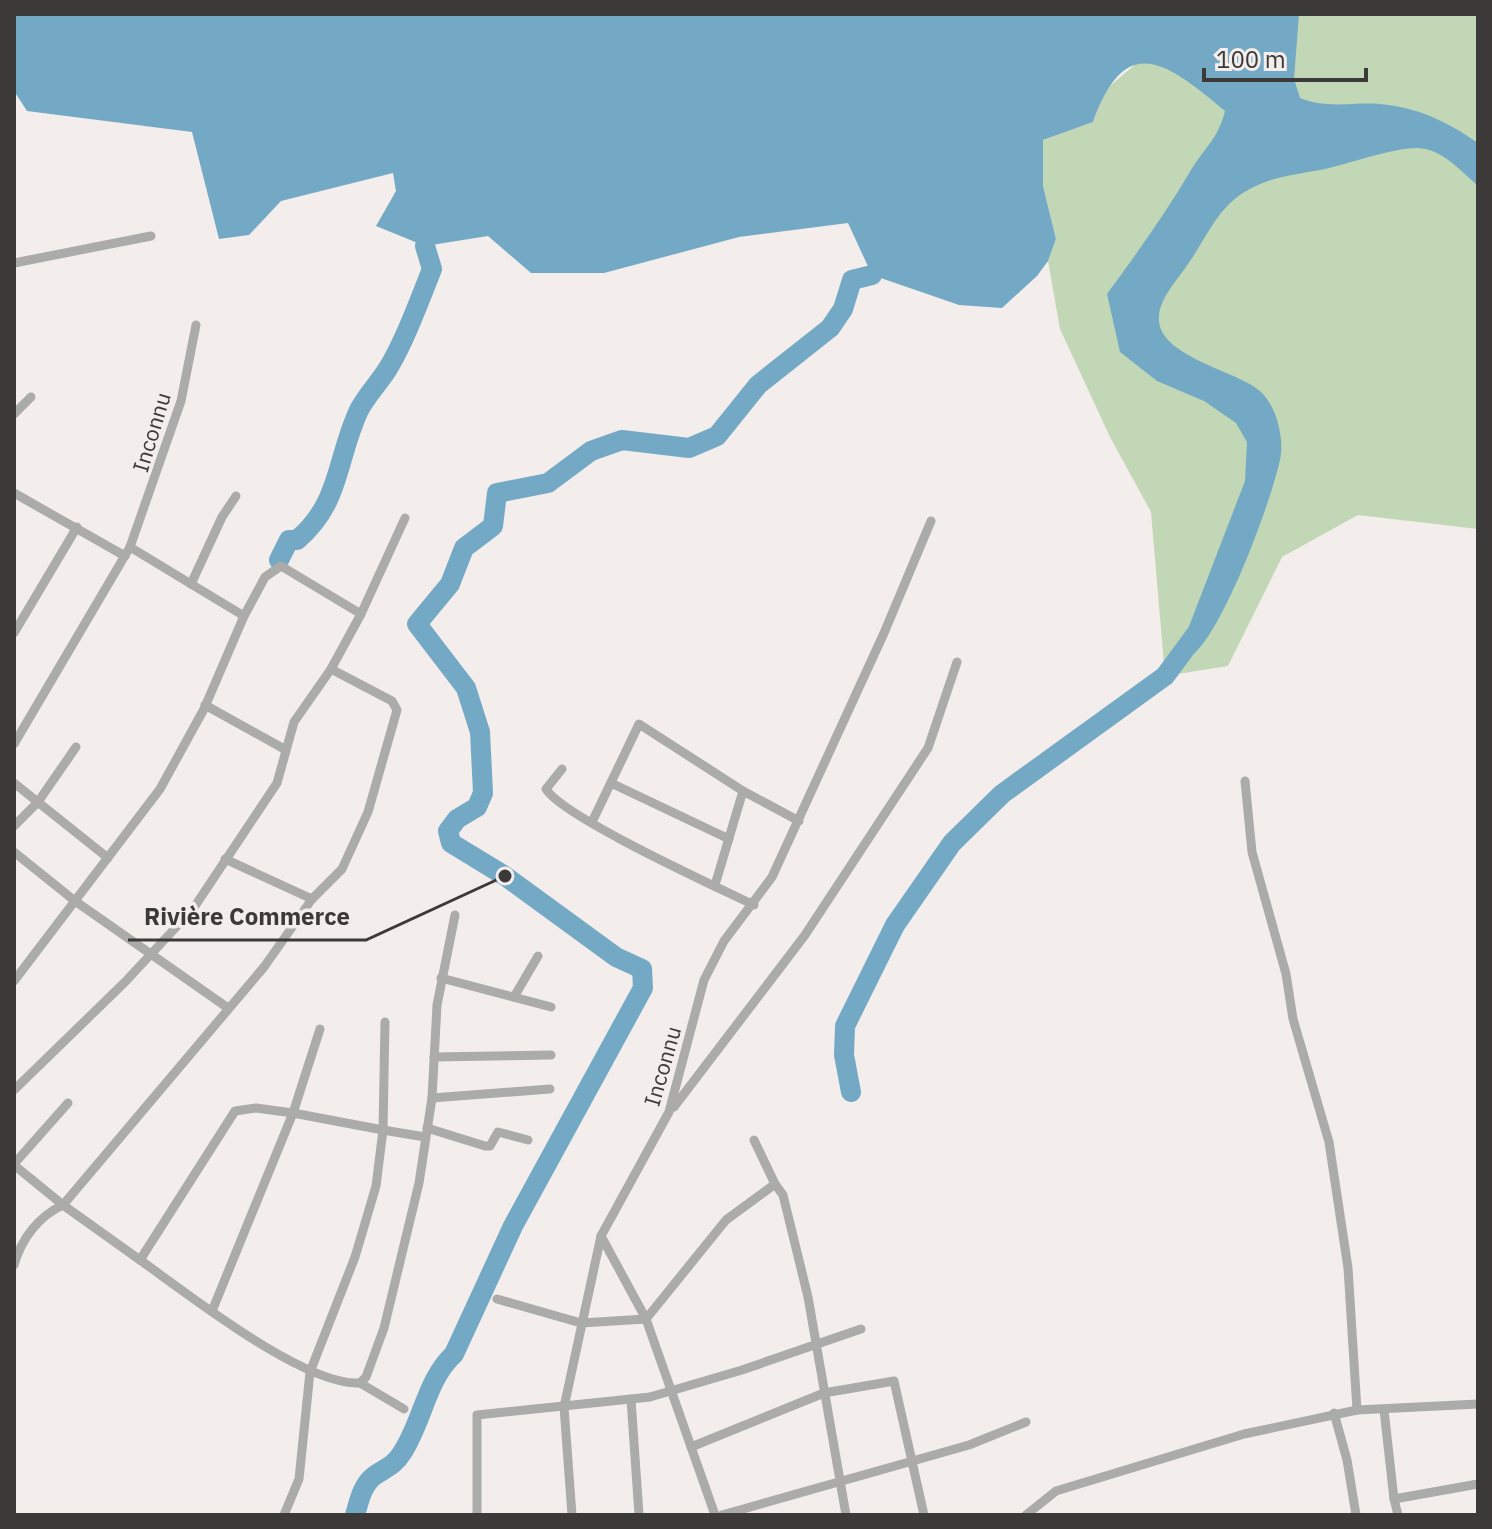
<svg xmlns="http://www.w3.org/2000/svg" width="1492" height="1529" viewBox="0 0 1492 1529" font-family="'IBM Plex Sans',sans-serif">
<style>
.green{fill:#c2d7b5}
.water{fill:#74a9c5}
.lines{fill:none;stroke-linecap:round;stroke-linejoin:round}
.river{stroke:#74a9c5;stroke-width:20}
.minor{stroke:#ababa9;stroke-width:9}
.labels{text-anchor:middle;dominant-baseline:central;stroke-width:7;stroke-linejoin:round;paint-order:stroke}
.street-label{font-size:22px;fill:#3c3a39;stroke:#f3eeeb}
.leader{fill:none;stroke:#3c3a39;stroke-width:3}
.callout-dot{fill:#3c3a39;stroke:#f3eeeb;stroke-width:3}
.callout-label{font-size:24px;text-anchor:middle;font-weight:bold;fill:#3c3a39;stroke:#f3eeeb;stroke-width:7;stroke-linejoin:round;paint-order:stroke}
</style>
<rect width="100%" height="100%" fill="#f3eeeb"/>
<path class="green" d="M 1165,14 L 1478,14 L 1478,529 L 1358,515 L 1282,557 L 1228,666 L 1165,676 L 1151,512 L 1110,437 L 1060,329 L 1048,261 L 1056,239 L 1043,186 L 1043,140 L 1093,122 L 1105,90 L 1137,63 Z"/>
<path class="water" d="M 14,14 L 1299,14 L 1294,79 L 1300,98 C 1327,109 1352,102 1380,104 C 1417,107 1448,122 1478,143 L 1478,186 C 1461,171 1442,149 1418,148 C 1393,148 1354,162 1329,168 C 1299,175 1270,175 1243,193 C 1217,209 1205,240 1188,264 C 1178,279 1160,298 1159,316 C 1155,357 1240,371 1261,392 C 1276,406 1283,435 1281,454 C 1276,490 1218,648 1187,658 L 1183,651 L 1188,629 L 1245,481 L 1247,442 L 1236,423 L 1204,401 L 1157,381 L 1120,352 L 1107,294 C 1137,253 1166,213 1191,170 C 1205,147 1218,139 1225,111 C 1168,64 1126,29 1093,122 L 1043,140 L 1043,186 L 1056,239 L 1048,261 L 1037,276 L 1002,308 L 959,305 L 872,275 L 848,223 L 739,237 L 604,273 L 531,273 L 488,236 L 425,246 L 376,226 L 396,191 L 393,173 L 281,201 L 249,235 L 219,239 L 192,132 L 27,111 L 14,91 Z"/>
<g class="lines">
<g class="river">
<path d="M 279,560 L 289,540 L 297,540 C 341,503 336,459 359,410 C 367,395 378,384 387,370 C 404,343 420,299 432,269 L 425,246"/>
<path d="M 851,1092 L 844,1055 L 845,1026 L 895,925 L 952,843 L 1002,794 L 1165,676 L 1199,630"/>
<path d="M 355,1515 C 359,1502 362,1485 374,1476 C 385,1468 394,1466 402,1453 C 423,1421 426,1380 454,1354 L 513,1226 L 643,988 L 642,969 L 616,957 L 505,876 L 451,843 L 448,831 L 457,819 L 477,807 L 483,793 L 480,732 L 466,688 L 417,624 L 450,584 L 464,548 L 493,526 L 497,493 L 548,483 L 591,451 L 622,440 L 689,448 L 717,436 L 758,385 L 830,328 L 843,309 L 852,280 L 872,275"/>
</g>
<g class="minor">
<path d="M 14,263 L 151,236"/>
<path d="M 14,414 L 31,397"/>
<path d="M 14,493 L 125,556"/>
<path d="M 236,496 L 222,517 L 191,584 L 244,616"/>
<path d="M 130,547 L 191,584"/>
<path d="M 14,633 L 77,527"/>
<path d="M 205,705 L 286,750"/>
<path d="M 14,744 L 130,547 L 181,401 L 196,325"/>
<path d="M 562,769 L 546,789 C 563,817 715,886 754,905"/>
<path d="M 1245,781 L 1252,852 L 1286,974 L 1293,1019 L 1329,1142 L 1348,1268 L 1357,1410"/>
<path d="M 14,783 L 108,858"/>
<path d="M 611,783 L 729,839"/>
<path d="M 592,822 L 639,724 L 743,791 L 799,821"/>
<path d="M 14,826 L 38,802 L 76,747"/>
<path d="M 14,852 L 75,901 L 228,1008"/>
<path d="M 225,859 L 312,899"/>
<path d="M 715,885 L 743,791"/>
<path d="M 441,978 L 551,1007"/>
<path d="M 14,981 L 160,789 L 204,709 L 244,616 L 265,577 L 281,566 L 361,614"/>
<path d="M 514,997 L 538,956"/>
<path d="M 385,1022 L 383,1130 L 425,1137"/>
<path d="M 434,1057 L 551,1055"/>
<path d="M 14,1090 L 125,982 L 193,909 L 277,783 L 294,722 L 331,669 L 361,614 L 405,518"/>
<path d="M 432,1098 L 550,1089"/>
<path d="M 674,1107 L 805,935 L 928,748 L 957,662"/>
<path d="M 427,1128 L 485,1146 L 490,1146 L 498,1132 L 528,1140"/>
<path d="M 754,1140 L 775,1184"/>
<path d="M 14,1164 L 68,1103"/>
<path d="M 14,1165 L 63,1205 L 140,1260 L 235,1111 L 256,1108 L 293,1113 L 212,1311"/>
<path d="M 601,1236 L 646,1319 L 715,1515"/>
<path d="M 140,1260 C 188,1294 304,1386 360,1383 L 366,1377 L 384,1328 L 419,1183 L 432,1098 L 437,1005 L 455,915"/>
<path d="M 14,1265 C 21,1239 39,1216 63,1205 L 264,967 L 312,899 L 342,869 L 368,812 L 397,710 L 392,701 L 331,669"/>
<path d="M 497,1299 L 581,1323 L 646,1319 L 726,1220 L 775,1184 L 783,1195 L 808,1297 L 846,1515"/>
<path d="M 360,1383 L 404,1409"/>
<path d="M 631,1399 L 639,1515"/>
<path d="M 1384,1410 L 1394,1499 L 1478,1484"/>
<path d="M 1334,1413 L 1347,1460 L 1356,1515"/>
<path d="M 691,1447 L 824,1393 L 894,1381 L 924,1515"/>
<path d="M 1394,1499 L 1398,1515"/>
<path d="M 284,1515 L 299,1479 L 310,1372 L 355,1257 L 376,1186 L 383,1130 L 293,1113 L 320,1029"/>
<path d="M 477,1515 L 477,1415 L 650,1397 L 742,1370 L 861,1329"/>
<path d="M 572,1515 L 564,1407 L 601,1236 L 669,1112 L 704,980 L 724,941 L 772,877 L 884,633 L 931,521"/>
<path d="M 722,1515 L 969,1445 L 1026,1422"/>
<path d="M 1026,1515 L 1056,1491 L 1244,1434 L 1357,1410 L 1478,1404"/>
</g>
</g>
<g class="labels">
<g class="street-label">
<text transform="translate(151 432) rotate(-73)">Inconnu</text>
<text transform="translate(662 1066) rotate(-74)">Inconnu</text>
</g>
</g>
<path class="leader" d="M505 876L366 940H128"/>
<circle class="callout-dot" cx="505" cy="876" r="8"/>
<g class="callout-label">
<text x="247" y="925">Rivière Commerce</text>
</g>
<rect width="1492" height="1529" fill="none" stroke="#3c3a39" stroke-width="32"/>
<path d="M1204 68v12h162v-12" fill="none" stroke="#3c3a39" stroke-width="4"/>
<text x="1216" y="68" font-size="24" fill="#3c3a39" stroke="#f3eeeb" stroke-width="6" paint-order="stroke">100 m</text>
</svg>
